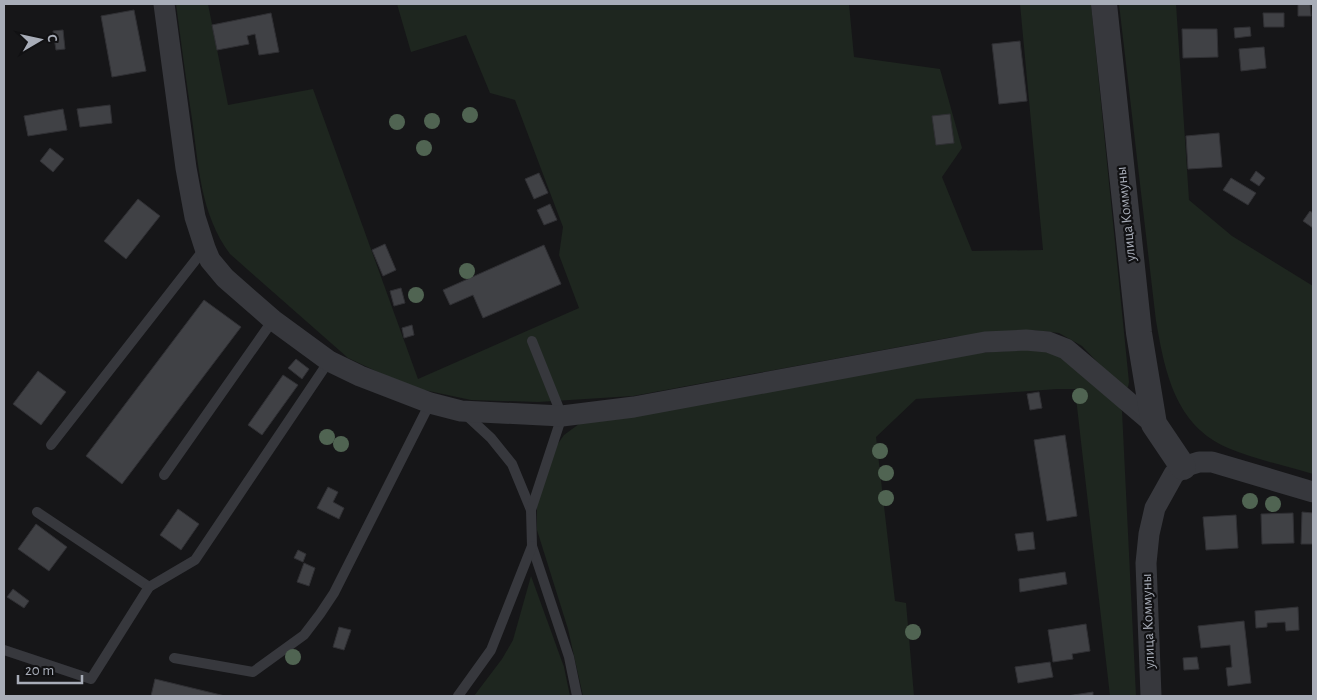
<svg xmlns="http://www.w3.org/2000/svg" width="1317" height="700" viewBox="0 0 1317 700" font-family="'Alegreya Sans',sans-serif">
<style>
.green{fill:#1e261f}
.building{fill:#404145;stroke:#303034}
.lines{fill:none;stroke-linecap:round;stroke-linejoin:round}
.service{stroke:#37383d;stroke-width:10}
.minor{stroke:#37383d;stroke-width:21}
.tertiary{stroke:#37383d;stroke-width:26}
.tree{fill:#506452}
.labels{text-anchor:middle;dominant-baseline:central;stroke-width:4.5;stroke-linejoin:round;paint-order:stroke}
.street-label{font-size:15px;fill:#a8adb8;stroke:#111113}
</style>
<rect width="100%" height="100%" fill="#161618"/>
<g class="green">
<path d="M 176,4 L 208,4 L 228,105 L 313,89 L 418,379 L 579,308 L 559,255 L 563,227 L 515,100 L 490,93 L 466,35 L 411,52 L 397,4 L 849,4 L 854,57 L 940,69 L 962,148 L 942,177 L 972,251 L 1043,250 L 1020,4 L 1091,4 L 1129,382 L 1128,387 L 1124,390 L 1082,346 L 1059,333 L 1033,330 L 953,337 L 633,396 L 538,402 L 471,400 L 410,387 L 348,358 L 230,254 C 200,213 199,167 192,119 C 186,80 181,42 176,4 Z"/>
<path d="M 1119,4 L 1176,4 L 1189,200 L 1232,236 L 1313,286 L 1313,474 C 1287,466 1253,459 1228,448 C 1175,425 1165,372 1156,321 Z"/>
<path d="M 1037,349 L 1059,353 L 1106,390 L 1122,411 L 1136,696 L 1110,696 L 1075,389 L 1057,389 L 916,399 L 876,437 L 895,601 L 906,603 L 914,696 L 583,696 L 568,629 L 537,530 L 537,499 L 557,445 L 564,435 L 579,424 L 964,354 Z"/>
<path d="M 531,576 L 564,667 L 570,696 L 474,696 L 502,659 L 513,640 Z"/>
</g>
<g class="building">
<path d="M 1298,4 L 1310,4 L 1311,16 L 1298,16 Z"/>
<path d="M 134,10 L 146,71 L 112,77 L 101,16 Z"/>
<path d="M 271,13 L 279,52 L 259,55 L 255,34 L 247,36 L 249,44 L 217,50 L 212,25 Z"/>
<path d="M 1263,13 L 1284,13 L 1284,27 L 1264,27 Z"/>
<path d="M 1250,27 L 1251,36 L 1235,38 L 1234,28 Z"/>
<path d="M 1182,29 L 1217,29 L 1218,57 L 1183,58 Z"/>
<path d="M 63,30 L 65,49 L 56,50 L 53,31 Z"/>
<path d="M 1020,41 L 1027,101 L 999,104 L 992,44 Z"/>
<path d="M 1264,47 L 1266,68 L 1241,71 L 1239,49 Z"/>
<path d="M 110,105 L 112,123 L 80,127 L 77,109 Z"/>
<path d="M 63,109 L 67,130 L 28,136 L 24,116 Z"/>
<path d="M 950,114 L 954,143 L 936,145 L 932,116 Z"/>
<path d="M 1219,133 L 1222,167 L 1188,169 L 1186,136 Z"/>
<path d="M 50,148 L 64,159 L 53,172 L 40,161 Z"/>
<path d="M 1256,171 L 1265,178 L 1259,186 L 1250,180 Z"/>
<path d="M 539,173 L 548,193 L 534,199 L 525,179 Z"/>
<path d="M 1231,178 L 1256,193 L 1248,205 L 1223,190 Z"/>
<path d="M 138,199 L 160,216 L 126,259 L 104,241 Z"/>
<path d="M 550,204 L 557,220 L 544,225 L 537,210 Z"/>
<path d="M 1310,211 L 1313,213 L 1313,228 L 1303,221 Z"/>
<path d="M 385,244 L 396,270 L 383,276 L 372,250 Z"/>
<path d="M 544,245 L 561,284 L 483,318 L 473,295 L 450,305 L 443,290 Z"/>
<path d="M 401,288 L 405,303 L 394,306 L 390,291 Z"/>
<path d="M 204,300 L 241,327 L 122,484 L 86,456 Z"/>
<path d="M 412,325 L 414,335 L 404,338 L 402,328 Z"/>
<path d="M 296,359 L 309,369 L 302,379 L 288,368 Z"/>
<path d="M 38,371 L 66,392 L 41,425 L 13,404 Z"/>
<path d="M 283,375 L 298,385 L 262,435 L 248,425 Z"/>
<path d="M 1039,392 L 1042,408 L 1030,410 L 1027,394 Z"/>
<path d="M 1065,435 L 1077,516 L 1047,521 L 1034,440 Z"/>
<path d="M 328,487 L 338,492 L 333,502 L 344,508 L 339,519 L 317,508 Z"/>
<path d="M 178,509 L 199,524 L 181,550 L 160,535 Z"/>
<path d="M 1302,512 L 1313,513 L 1313,544 L 1301,544 Z"/>
<path d="M 1293,513 L 1294,543 L 1262,544 L 1261,514 Z"/>
<path d="M 1236,515 L 1238,548 L 1206,550 L 1203,517 Z"/>
<path d="M 36,524 L 67,547 L 49,571 L 18,549 Z"/>
<path d="M 1033,532 L 1035,549 L 1018,551 L 1015,534 Z"/>
<path d="M 298,550 L 306,554 L 303,562 L 294,558 Z"/>
<path d="M 304,563 L 315,568 L 309,586 L 297,582 Z"/>
<path d="M 1065,572 L 1067,584 L 1020,592 L 1019,579 Z"/>
<path d="M 13,589 L 29,601 L 24,608 L 7,597 Z"/>
<path d="M 1298,607 L 1299,630 L 1286,631 L 1285,622 L 1267,623 L 1267,627 L 1256,628 L 1255,611 Z"/>
<path d="M 1244,621 L 1251,683 L 1228,686 L 1226,668 L 1232,667 L 1230,645 L 1201,648 L 1198,626 Z"/>
<path d="M 1086,624 L 1090,651 L 1072,654 L 1073,659 L 1053,662 L 1048,630 Z"/>
<path d="M 339,627 L 351,630 L 344,650 L 333,647 Z"/>
<path d="M 1197,657 L 1199,669 L 1184,670 L 1183,658 Z"/>
<path d="M 1050,662 L 1053,677 L 1018,683 L 1015,667 Z"/>
<path d="M 155,679 L 225,696 L 151,696 Z"/>
<path d="M 1093,692 L 1093,696 L 1067,696 Z"/>
</g>
<g class="lines">
<g class="service">
<path d="M 464,413 L 491,438 L 512,464 L 531,510 L 532,546 L 569,657 L 577,696"/>
<path d="M 51,445 L 205,248"/>
<path d="M 164,475 L 273,320"/>
<path d="M 531,510 L 562,416 L 532,341"/>
<path d="M 37,512 L 149,587"/>
<path d="M 4,650 L 91,679 L 149,587 L 195,560 L 329,361"/>
<path d="M 174,658 L 253,672 L 304,635 L 320,614 L 334,593 L 430,403"/>
<path d="M 458,696 L 491,650 L 532,546"/>
</g>
<g class="minor">
<path d="M 164,4 L 186,168 L 195,217 L 205,248 L 210,260 L 225,278 L 273,320 L 329,361 L 360,376 L 430,403 L 461,411 L 562,416 L 634,407 L 985,342 L 1026,340 L 1048,342 L 1066,349 L 1154,424"/>
<path d="M 1151,696 L 1146,563 L 1149,534 L 1155,508 L 1174,474 L 1183,467 L 1199,462 L 1212,462 L 1313,492"/>
</g>
<path class="tertiary" d="M 1104,4 L 1139,333 L 1154,424 L 1183,467"/>
</g>
<g class="tree">
<circle cx="470" cy="115" r="8"/>
<circle cx="432" cy="121" r="8"/>
<circle cx="397" cy="122" r="8"/>
<circle cx="424" cy="148" r="8"/>
<circle cx="467" cy="271" r="8"/>
<circle cx="416" cy="295" r="8"/>
<circle cx="1080" cy="396" r="8"/>
<circle cx="327" cy="437" r="8"/>
<circle cx="341" cy="444" r="8"/>
<circle cx="880" cy="451" r="8"/>
<circle cx="886" cy="473" r="8"/>
<circle cx="886" cy="498" r="8"/>
<circle cx="1250" cy="501" r="8"/>
<circle cx="1273" cy="504" r="8"/>
<circle cx="913" cy="632" r="8"/>
<circle cx="293" cy="657" r="8"/>
</g>
<g class="labels">
<g class="street-label">
<text transform="translate(1126 214) rotate(-96)">улица Коммуны</text>
<text transform="translate(1148 621) rotate(-92)">улица Коммуны</text>
</g>
</g>
<rect width="1317" height="700" fill="none" stroke="#a8adb8" stroke-width="10"/>
<g transform="translate(40 40) rotate(81)" stroke="#111113" stroke-width="4" paint-order="stroke">
<path d="M0-4L9 19L0 12L-9 19Z" fill="#a8adb8"/>
<text y="-8" font-size="14" font-weight="bold" text-anchor="middle" fill="#a8adb8">С</text>
</g>
<path d="M18 675v8h64v-8" fill="none" stroke="#a8adb8" stroke-width="2.5"/>
<text x="25" y="675" font-size="15" fill="#a8adb8" stroke="#111113" stroke-width="4" paint-order="stroke">20 m</text>
</svg>
